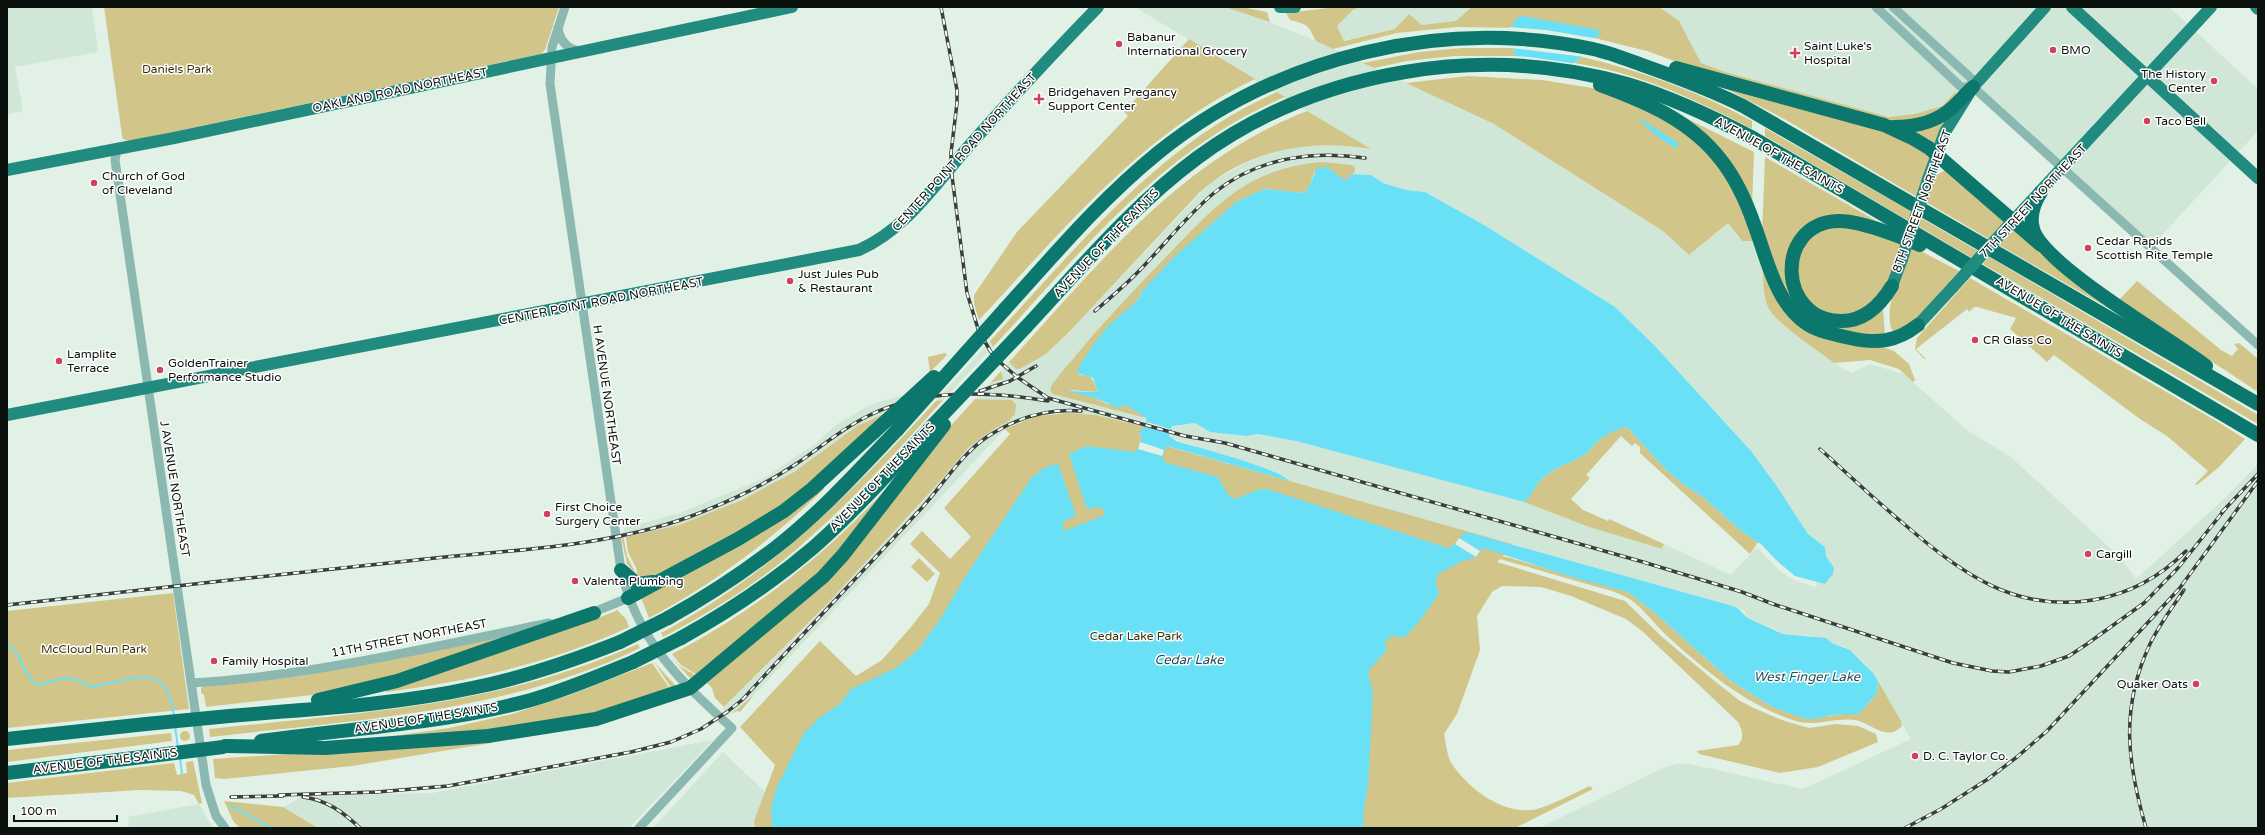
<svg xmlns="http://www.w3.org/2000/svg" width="2265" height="835" viewBox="0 0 2265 835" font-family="'Varela Round',sans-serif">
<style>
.built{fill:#d0e7d7}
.green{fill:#d1c589}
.water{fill:#6ae0f7}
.pier{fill:#e2f1e6}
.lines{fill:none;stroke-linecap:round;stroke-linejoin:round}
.stream{stroke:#6ae0f7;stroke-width:2}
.minor{stroke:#8bb9b1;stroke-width:9}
.major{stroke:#218b7f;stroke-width:12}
.highway{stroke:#0c776c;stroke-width:14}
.rail-casing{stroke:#39403b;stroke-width:3.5}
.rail{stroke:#fff;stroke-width:2;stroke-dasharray:6;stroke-linecap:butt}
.major-bridge{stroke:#218b7f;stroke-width:12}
.highway-bridge{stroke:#0c776c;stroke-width:14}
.poi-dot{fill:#d1405c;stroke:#fff;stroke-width:1.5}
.labels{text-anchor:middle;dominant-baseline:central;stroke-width:3;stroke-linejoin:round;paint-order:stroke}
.poi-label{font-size:12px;fill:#0b110d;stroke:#fff;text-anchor:start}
.park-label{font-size:12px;fill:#3b340d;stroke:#fff}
.street-label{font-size:12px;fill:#0b110d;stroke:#fff}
.water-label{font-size:13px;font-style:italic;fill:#1f525c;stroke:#fff}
</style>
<rect width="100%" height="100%" fill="#e2f1e6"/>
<g class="built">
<path d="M 7,7 L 92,7 L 98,52 L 15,67 L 23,111 L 7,114 Z"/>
<path d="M 1135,7 L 1225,7 L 1260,18 L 1326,45 L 1494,124 L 1663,231 L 1689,255 L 1728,223 L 1738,238 L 1753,236 L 1763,258 L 1768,307 L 1778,320 L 1834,363 L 1851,373 L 1870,364 L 1904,374 L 1968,431 L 2011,457 L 2122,559 L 2136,579 L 2225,498 L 2258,464 L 2258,828 L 1539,828 L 1665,767 L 1677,764 L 1690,764 L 1803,789 L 1911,739 L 1873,673 L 1857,655 L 1844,647 L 1813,636 L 1782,634 L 1777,630 L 1749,619 L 1744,611 L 1733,606 L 1287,481 L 1289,479 L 1261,467 L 1170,438 L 1168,434 L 1172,426 L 1195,423 L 1210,432 L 1246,436 L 1258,434 L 1296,441 L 1524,502 L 1589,527 L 1658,548 L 1662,548 L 1664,544 L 1731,575 L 1757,547 L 1778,569 L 1791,579 L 1815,587 L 1817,586 L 1817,582 L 1825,584 L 1831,563 L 1826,556 L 1825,547 L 1808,534 L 1776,485 L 1751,451 L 1654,345 L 1615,307 L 1484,225 L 1425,192 L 1406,190 L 1383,183 L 1371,175 L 1352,174 L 1355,171 L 1073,358 L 1050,389 L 1052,394 L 1146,418 L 1145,427 L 1096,415 L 1056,413 L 1037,416 L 1005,429 L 754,695 L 728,716 L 722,710 L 827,604 L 933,489 L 953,463 L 974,442 L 1008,422 L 1012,400 L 975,399 L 990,383 L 1003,379 L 1001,371 L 1009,362 L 1016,369 L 1020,369 L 1046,354 L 1069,332 L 1210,183 L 1249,161 L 1279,150 L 1297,146 L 1336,144 L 1369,149 Z"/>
<path d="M 1360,7 L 2169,7 L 2258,89 L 2258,131 L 2150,248 L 1973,87 L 1963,95 L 1955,91 L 1942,106 L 1915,114 L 1889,117 L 1725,72 L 1701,63 L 1511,16 L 1405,27 L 1332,43 L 1326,37 L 1353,10 Z"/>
<path d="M 990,341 L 993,347 L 943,400 L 936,401 Z"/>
<path d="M 906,395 L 888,412 L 857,426 L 794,472 L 757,493 L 703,517 L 679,525 L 651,532 L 621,536 L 620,533 L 624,532 L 624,528 L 680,513 L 764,478 L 815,444 L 837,424 L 866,407 L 884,400 Z"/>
<path d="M 713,740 L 629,828 L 318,828 L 283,807 L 303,796 L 432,793 Z"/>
<path d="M 723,752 L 766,793 L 754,821 L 755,828 L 653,828 Z"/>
<path d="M 199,804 L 213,828 L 129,828 L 128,817 Z"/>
</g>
<g class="green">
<path d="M 104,7 L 559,7 L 545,50 L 541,54 L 130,141 L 123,139 L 122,135 Z"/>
<path d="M 1225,7 L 1241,7 L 1267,12 L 1270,22 Z"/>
<path d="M 1337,7 L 1360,7 L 1353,10 L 1337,26 L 1344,41 L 1395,29 L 1409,14 L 1422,25 L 1456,21 L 1472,7 L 1659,7 L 1679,21 L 1701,63 L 1725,72 L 1889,117 L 1915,114 L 1942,106 L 1956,91 L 1955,98 L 1941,112 L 1896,123 L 1691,67 L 1647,51 L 1578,34 L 1525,28 L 1457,27 L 1397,33 L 1333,49 L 1316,41 C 1307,24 1309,25 1290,20 L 1286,13 Z"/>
<path d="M 1189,39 L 1255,79 C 1142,133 1063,230 979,320 L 974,304 L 974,295 L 1017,232 L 1128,116 L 1124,112 Z"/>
<path d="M 1462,48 L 1513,48 L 1516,56 L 1454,56 L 1407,61 L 1374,68 L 1363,63 L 1419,52 Z"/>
<path d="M 1582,57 C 1642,71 1697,91 1752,121 L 1752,129 C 1697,100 1637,72 1574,63 Z"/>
<path d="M 1468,76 L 1542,80 L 1592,88 L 1613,95 L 1674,122 L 1725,172 L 1753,236 L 1752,241 L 1742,241 L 1728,223 L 1689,255 L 1663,231 L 1494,124 L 1406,83 Z"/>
<path d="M 1717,84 L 1897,133 L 1931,154 L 1917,197 L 1786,120 Z"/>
<path d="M 1277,92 L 1285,97 C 1163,148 1081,252 993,347 L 990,341 C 1076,249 1158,144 1277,92 Z"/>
<path d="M 1307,111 L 1371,149 C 1310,138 1246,150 1199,193 L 1069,332 L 1046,354 L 1020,369 L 1016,369 L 1009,362 C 1099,264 1179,161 1307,111 Z"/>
<path d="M 1686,118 L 1754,152 L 1752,208 Z"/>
<path d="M 1943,122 L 1936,145 L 1910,132 Z"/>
<path d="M 1765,128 L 1912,212 L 1909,221 L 1765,136 Z"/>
<path d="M 1765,157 L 1901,235 L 1823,221 L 1788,266 L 1819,319 L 1883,309 L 1885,334 L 1875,337 L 1810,322 L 1782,288 L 1762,235 Z"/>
<path d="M 1323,162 L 1352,165 L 1355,168 L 1355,171 L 1347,180 L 1340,179 L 1330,169 L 1314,172 L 1309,187 L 1304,193 L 1264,189 L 1236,202 L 1142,291 C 1136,307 1120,315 1108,327 C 1095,341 1087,357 1079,375 C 1093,375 1093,380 1098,392 L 1069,390 L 1098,399 L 1107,404 L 1126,404 L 1146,418 L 1052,394 L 1050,389 L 1053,383 C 1088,339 1127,297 1166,257 C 1188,234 1210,210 1235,192 C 1259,174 1293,164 1323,162 Z"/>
<path d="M 1946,170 L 2004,222 L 1989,239 L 1926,202 L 1936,175 Z"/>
<path d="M 1921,218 L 1978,251 L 1972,258 L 1918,226 Z"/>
<path d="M 1837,224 L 1902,242 L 1890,277 L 1871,307 L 1839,318 L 1807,302 L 1794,269 L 1809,237 Z"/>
<path d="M 2015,229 L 2124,317 L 1999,245 Z"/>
<path d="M 1911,246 L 1959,271 L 1912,324 L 1893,332 C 1881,310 1903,267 1911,246 Z"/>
<path d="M 1989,257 L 2258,415 L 2258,424 L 1983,264 Z"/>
<path d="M 1763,258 L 1791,314 L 1894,351 L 1909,364 L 1915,380 L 1913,382 L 1899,369 L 1870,360 L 1834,363 C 1819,351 1774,322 1768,307 C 1762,292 1763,274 1763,258 Z"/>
<path d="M 1970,278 L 2218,422 L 2245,439 L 2219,467 L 2197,485 L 2195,484 L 2208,471 L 2167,436 L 2140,419 L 2054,355 L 2047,362 L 2010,329 L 2016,318 L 1977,307 L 1974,307 L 1969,312 L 1967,309 L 1916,349 L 1926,359 L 1924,359 L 1915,349 L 1917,338 Z"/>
<path d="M 2137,281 L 2221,350 L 2232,356 L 2238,349 L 2234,344 L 2239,343 L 2258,359 L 2258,392 L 2119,300 Z"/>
<path d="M 945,353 L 947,355 L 930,372 L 928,357 Z"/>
<path d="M 1001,371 L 1003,379 L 990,383 Z"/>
<path d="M 975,399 L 1012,400 L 1016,405 L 1015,414 L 1008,422 L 996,428 L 969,447 L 933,489 L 827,604 L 724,707 L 715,698 L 712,688 L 707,683 L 761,636 Z"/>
<path d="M 943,400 C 900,448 857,496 808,539 C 765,579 715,610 663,637 L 661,633 C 774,572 850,494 936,401 Z"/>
<path d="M 888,412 L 845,454 L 771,514 L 651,578 L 638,577 L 636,568 L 628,552 L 626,537 L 679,525 L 742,500 L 794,472 L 857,426 Z"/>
<path d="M 1068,413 L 1096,415 L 1145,427 L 1139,434 L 1142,437 L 1166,446 L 1512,544 L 1503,556 L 1628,592 L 1656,614 L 1731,681 L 1769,705 L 1806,719 L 1850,713 L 1869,703 L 1877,693 L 1878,681 L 1901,721 L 1902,726 C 1887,742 1872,724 1856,720 C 1835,717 1816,727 1796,721 C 1745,705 1702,668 1664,633 C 1652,621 1639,603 1624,596 C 1613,590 1599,588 1587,584 C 1558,576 1529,567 1500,559 L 1497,562 L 1625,601 L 1662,637 L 1717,683 L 1740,701 L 1756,709 L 1782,720 L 1809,728 L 1836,724 L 1848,725 L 1858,726 L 1876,734 L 1878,742 L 1818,767 L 1780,773 L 1699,754 L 1697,751 L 1738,745 C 1745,737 1742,730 1738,722 L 1642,631 L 1626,619 L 1571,596 L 1541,587 L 1502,586 L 1492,592 L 1477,616 L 1480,650 L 1457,714 L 1444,734 C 1446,743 1447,757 1452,764 C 1468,788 1500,813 1531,810 C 1545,809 1576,792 1590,786 L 1593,789 L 1515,828 L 755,828 L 754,821 L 775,765 L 740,727 L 820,641 L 856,676 L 882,660 L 911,627 L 929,604 L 940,573 L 910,544 L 922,531 L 950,559 L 971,537 L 944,508 L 1010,434 L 1005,429 L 1037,416 Z"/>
<path d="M 1627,427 L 1665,469 L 1683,484 L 1703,497 L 1740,530 L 1758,542 L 1750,554 L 1640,453 L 1640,447 L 1635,443 L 1632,446 L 1621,436 L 1586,475 L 1590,478 L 1571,499 L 1583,510 L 1608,521 L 1609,519 L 1664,544 L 1662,548 L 1659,548 L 1589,527 L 1524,502 C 1532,496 1534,487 1541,480 C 1554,467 1569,464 1584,455 C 1589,452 1593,446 1597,442 C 1605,434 1616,429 1627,427 Z"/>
<path d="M 822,486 L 824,489 C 772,540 713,584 649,618 L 640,595 Z"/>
<path d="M 885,490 L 887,491 L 818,576 L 699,676 L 681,665 L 672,654 C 752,613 824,556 885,490 Z"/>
<path d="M 623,535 L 627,556 L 636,574 L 627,564 L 621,536 Z"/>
<path d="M 919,558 L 935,574 L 927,582 L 911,567 Z"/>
<path d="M 173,593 L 189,709 L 7,728 L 7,611 Z"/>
<path d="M 616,609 L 626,619 L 629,627 C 551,663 471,681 386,692 L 386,689 L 587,622 L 616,611 Z"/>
<path d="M 508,635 L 396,676 L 321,694 L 206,707 L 204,695 L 201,693 L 201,688 L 204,686 L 300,676 Z"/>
<path d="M 638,644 L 640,648 C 506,713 355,720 210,737 L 209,729 C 358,713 498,707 638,644 Z"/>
<path d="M 669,655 L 681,667 L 697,676 L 693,679 L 690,678 Z"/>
<path d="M 654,662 L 676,686 L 672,689 Z"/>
<path d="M 652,663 L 671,690 L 620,709 L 496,731 L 393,736 L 449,728 L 512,714 L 570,695 Z"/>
<path d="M 754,695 L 740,712 L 737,711 L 731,714 Z"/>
<circle cx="185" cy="736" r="5"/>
<path d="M 171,733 L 172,741 L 7,762 L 7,750 Z"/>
<path d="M 491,740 L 491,743 L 352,766 L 224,779 L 215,778 L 213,759 Z"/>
<path d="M 193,761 L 202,803 L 199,804 L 194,795 L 181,791 L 140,790 L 7,798 L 7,783 L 174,763 L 177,775 L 187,773 L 186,762 Z"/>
<path d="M 224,801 L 283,807 L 318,828 L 240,828 L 233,821 Z"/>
</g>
<g class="water">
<path d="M 1523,16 L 1599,30 L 1600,33 L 1581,58 L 1572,64 L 1517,58 C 1511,48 1507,26 1517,18 Z"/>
<path d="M 1638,117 L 1678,143 L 1678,146 L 1675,148 C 1661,139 1648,131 1638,117 Z"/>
<path d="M 1326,167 C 1335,170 1337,178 1347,180 L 1352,174 L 1371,175 L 1383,183 L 1406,190 L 1425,192 L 1484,225 L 1615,307 L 1654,345 L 1751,451 L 1776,485 L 1808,534 L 1825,547 L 1826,556 L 1834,568 L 1833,574 L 1825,584 L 1795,576 L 1776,560 L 1762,545 L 1740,530 L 1703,497 L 1683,484 L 1665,469 L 1627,427 C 1616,429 1605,435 1597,442 C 1593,446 1589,452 1584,455 C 1569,464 1554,467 1541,480 C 1534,487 1532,497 1524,502 L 1296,441 L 1258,434 L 1246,436 L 1210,432 L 1195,423 L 1172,426 L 1169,436 L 1176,441 C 1193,446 1284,470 1289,481 L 1167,446 L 1162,456 L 1163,460 L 1167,463 L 1218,477 L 1229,496 L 1235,499 L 1257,490 L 1267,489 L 1448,548 C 1457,546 1458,535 1467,532 L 1733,606 C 1743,610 1743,616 1750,619 C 1761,625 1772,628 1782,634 L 1826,638 L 1832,643 L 1850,650 L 1873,673 L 1878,681 L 1877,693 L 1860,713 L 1856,714 L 1832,715 L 1815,719 L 1806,719 L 1785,712 L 1769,705 L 1731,681 L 1656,614 L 1628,592 L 1575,578 L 1483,548 L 1476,557 L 1462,561 L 1438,574 L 1436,583 L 1439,594 L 1418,623 L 1405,637 L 1390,636 L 1385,643 L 1387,650 L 1368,671 L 1373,695 L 1368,786 L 1364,807 L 1363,828 L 772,828 L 771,808 L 776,789 L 804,733 L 820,717 L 840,704 L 851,689 L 896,668 L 918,650 L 941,618 L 965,577 L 1032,477 L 1046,467 L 1058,464 L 1076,515 L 1063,522 L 1064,531 L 1105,515 L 1102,507 L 1087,509 L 1069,454 L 1086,446 L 1136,452 L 1142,439 L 1139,432 C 1143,428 1147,427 1146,418 L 1126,405 L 1118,408 L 1098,399 L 1067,391 L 1098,392 L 1093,378 L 1077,373 L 1080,365 L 1093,345 L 1108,326 L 1138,300 L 1142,291 L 1174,257 L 1236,202 L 1264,189 L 1304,193 L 1309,187 L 1317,168 Z"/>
</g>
<g class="pier">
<path d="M 1509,27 L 1546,30 L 1599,39 L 1584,57 L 1511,48 Z"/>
<path d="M 1513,56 L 1529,57 L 1577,64 L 1573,66 L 1516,59 Z"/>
<path d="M 1147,422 L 1170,429 L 1168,433 L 1145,427 Z"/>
<path d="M 1140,442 L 1164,450 L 1162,456 L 1138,449 Z"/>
<path d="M 1459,538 L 1480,551 L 1476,557 L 1455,544 Z"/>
</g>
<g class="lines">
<g class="stream">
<path d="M 7,644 C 22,653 22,674 37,685 C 62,681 65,671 90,687 C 131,682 167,656 174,716"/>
<path d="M 175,726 L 178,748"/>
<path d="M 180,758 L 182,774"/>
<path d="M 231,806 L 272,828"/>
</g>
<g class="minor">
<path d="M 565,7 L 552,47 L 550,84 L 621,570 C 637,640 680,681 732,728 L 639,828"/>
<path d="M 1876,7 L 1961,87 L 1973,87"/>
<path d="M 1893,7 L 1971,78 L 1973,87 L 2258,345"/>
<path d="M 558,28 C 560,41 567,49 580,51"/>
<path d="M 117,150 L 115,160 L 206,785 L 216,816 L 225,828"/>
<path d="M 589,614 L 628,598"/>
<path d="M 191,683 C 312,676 431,647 549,623"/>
</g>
<g class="major">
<path d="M 1280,7 L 1295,7"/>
<path d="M 2072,7 L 2258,178"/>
<path d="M 2256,7 L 2258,9"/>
<path d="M 7,170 L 174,138 L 792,7"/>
<path d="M 1928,179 L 1945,132 L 1973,87 L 2045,7"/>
<path d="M 2009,225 L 2211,7"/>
<path d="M 1892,286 L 1902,259"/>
<path d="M 1918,325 L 1953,287"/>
<path d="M 7,415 L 859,250 C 906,229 935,185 968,147 C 1010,100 1053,53 1098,7"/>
</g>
<g class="highway">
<path d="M 1676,68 L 1884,125 L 1914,139 L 1929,148 L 2041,245"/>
<path d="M 1600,85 C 1646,102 1690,120 1721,160 C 1736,179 1746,201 1754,224 C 1767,258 1775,303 1807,324 C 1820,332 1836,335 1850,338 C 1877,344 1896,342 1918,325"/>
<path d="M 1893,127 C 1914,127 1937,122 1953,107 C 1960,101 1966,93 1973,87"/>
<path d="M 2041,192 C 2034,203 2029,215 2033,229 C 2043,265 2171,339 2206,366"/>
<path d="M 1892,286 C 1881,304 1865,321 1842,321 C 1777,321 1774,223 1838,221 C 1858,220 1902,237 1920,245"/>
<path d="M 1005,309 C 1054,255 1102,198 1159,152 C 1279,56 1442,17 1593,49 C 1611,53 1628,60 1645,66 C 1679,78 1711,90 1743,106 L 2258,404"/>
<path d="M 1025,328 C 1080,269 1132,206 1197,158 C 1318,69 1483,43 1627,84 C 1671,97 1713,117 1753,138 L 2258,435"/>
<path d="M 621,570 L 637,584 L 653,582"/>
<path d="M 628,598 L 738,539 L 784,511 L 812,489 L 874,432"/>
<path d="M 668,618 C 706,597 741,574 775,548 C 820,513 858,471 897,430"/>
<path d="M 681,638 C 728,612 773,582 814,547 C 856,510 894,467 933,425"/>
<path d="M 318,700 L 397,681 L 594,613"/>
<path d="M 219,717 C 303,709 389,706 472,688 C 523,678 572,661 620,642"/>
<path d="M 7,739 L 146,724"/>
<path d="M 261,741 C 351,728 443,724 531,700 C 566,690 599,676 633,662"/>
<path d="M 225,746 L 325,748 L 488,736 L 596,719 L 690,688 L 823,577 L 843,555 L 944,425"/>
<path d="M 7,773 L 151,756"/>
</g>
<defs>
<g id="rail">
<path d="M 941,7 L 957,90 L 957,103 L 951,153 L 951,168 L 967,293 L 979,332 L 994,357 L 1017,377 L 1048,398 L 1185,436 L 1225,443 L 1643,562 L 1742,592 L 1773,604 L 1953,663 L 1992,671 L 2009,672 L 2041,666 L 2069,656 L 2087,644 L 2144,603 L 2178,568 L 2226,508"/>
<path d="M 1095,311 C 1109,299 1123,287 1136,274 C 1162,248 1185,217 1214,193 C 1257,158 1312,150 1365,158"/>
<path d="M 980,391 L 1010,381 L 1036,366"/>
<path d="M 1820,449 C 1848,474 1875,500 1904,524 C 1960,572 2014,613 2093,600 C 2129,594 2160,577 2186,551"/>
<path d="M 2222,512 L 2258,474"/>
<path d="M 7,605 C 144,590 280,574 417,560 C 507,550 603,548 689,517 C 726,503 763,486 796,464 C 820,448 841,429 868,416 C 923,388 989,391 1048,401"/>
<path d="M 279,795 L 377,792 L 448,786 L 631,752 L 671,742 L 701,729 L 727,712 L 742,700 C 800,637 859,575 918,512 C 941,488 959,456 987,437 C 1016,418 1047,408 1081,411"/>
<path d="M 231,797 L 283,796"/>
<path d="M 303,797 C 327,800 343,812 360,828"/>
<path d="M 1905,828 L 1941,809 L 1988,779 L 2017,757 L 2047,731 L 2179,589 L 2258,481"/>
<path d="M 2146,828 C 2127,762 2120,708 2150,644 C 2159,625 2172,608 2184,590"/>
</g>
</defs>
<use href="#rail" class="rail-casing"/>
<use href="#rail" class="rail"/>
<g class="major-bridge">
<path d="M 1902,259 L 1928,179"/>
<path d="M 1953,287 L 2009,225"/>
</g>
<g class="highway-bridge">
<path d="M 933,425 L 1025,328"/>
<path d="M 897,430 L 1005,309"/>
<path d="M 874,432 L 934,377"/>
<path d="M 620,642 L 668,618"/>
<path d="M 633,662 L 681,638"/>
<path d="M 146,724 L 219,717"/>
<path d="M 151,756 L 223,747"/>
</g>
</g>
<g class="poi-dot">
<circle cx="1119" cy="44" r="4"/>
<circle cx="2053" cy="50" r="4"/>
<path d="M1793 47h4v4h4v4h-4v4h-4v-4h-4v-4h4z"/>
<circle cx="2214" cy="81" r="4"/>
<path d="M1037 93h4v4h4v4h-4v4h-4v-4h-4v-4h4z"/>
<circle cx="2147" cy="121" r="4"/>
<circle cx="94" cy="183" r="4"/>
<circle cx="2088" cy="248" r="4"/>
<circle cx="790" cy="281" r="4"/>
<circle cx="1975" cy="340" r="4"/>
<circle cx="59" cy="361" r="4"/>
<circle cx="160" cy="370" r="4"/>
<circle cx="547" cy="514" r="4"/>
<circle cx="2088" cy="554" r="4"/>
<circle cx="575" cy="581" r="4"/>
<circle cx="214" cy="661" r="4"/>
<circle cx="2196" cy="684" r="4"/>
<circle cx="1915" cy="756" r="4"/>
</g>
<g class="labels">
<g class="poi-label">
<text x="1127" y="37">Babanur<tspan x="1127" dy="14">International Grocery</tspan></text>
<text x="1804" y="46">Saint Luke's<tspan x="1804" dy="14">Hospital</tspan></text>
<text x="2061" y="50">BMO</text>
<text x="2206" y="74" text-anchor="end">The History<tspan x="2206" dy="14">Center</tspan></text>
<text x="1048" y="92">Bridgehaven Pregancy<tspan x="1048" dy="14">Support Center</tspan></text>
<text x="2155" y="121">Taco Bell</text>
<text x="102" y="176">Church of God<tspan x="102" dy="14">of Cleveland</tspan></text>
<text x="2096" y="241">Cedar Rapids<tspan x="2096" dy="14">Scottish Rite Temple</tspan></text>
<text x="798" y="274">Just Jules Pub<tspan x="798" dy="14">&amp; Restaurant</tspan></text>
<text x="1983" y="340">CR Glass Co</text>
<text x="67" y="354">Lamplite<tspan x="67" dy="14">Terrace</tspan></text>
<text x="168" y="363">GoldenTrainer<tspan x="168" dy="14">Performance Studio</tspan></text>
<text x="555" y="507">First Choice<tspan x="555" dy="14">Surgery Center</tspan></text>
<text x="2096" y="554">Cargill</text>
<text x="583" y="581">Valenta Plumbing</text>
<text x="222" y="661">Family Hospital</text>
<text x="2188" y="684" text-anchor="end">Quaker Oats</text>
<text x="1923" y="756">D. C. Taylor Co.</text>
</g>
<g class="park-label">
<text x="177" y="69">Daniels Park</text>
<text x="1136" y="636">Cedar Lake Park</text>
<text x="94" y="649">McCloud Run Park</text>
</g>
<g class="street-label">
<text transform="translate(400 90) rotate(-12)">OAKLAND ROAD NORTHEAST</text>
<text transform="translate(964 152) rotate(-48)">CENTER POINT ROAD NORTHEAST</text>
<text transform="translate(1779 155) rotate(29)">AVENUE OF THE SAINTS</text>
<text transform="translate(1922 201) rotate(-70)">8TH STREET NORTHEAST</text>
<text transform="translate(2033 201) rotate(-47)">7TH STREET NORTHEAST</text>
<text transform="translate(1106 243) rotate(-46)">AVENUE OF THE SAINTS</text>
<text transform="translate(601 301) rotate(-11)">CENTER POINT ROAD NORTHEAST</text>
<text transform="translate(2059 317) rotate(31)">AVENUE OF THE SAINTS</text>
<text transform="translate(607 395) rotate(82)">H AVENUE NORTHEAST</text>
<text transform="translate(882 477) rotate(-46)">AVENUE OF THE SAINTS</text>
<text transform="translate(175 489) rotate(81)">J AVENUE NORTHEAST</text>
<text transform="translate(409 638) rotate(-11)">11TH STREET NORTHEAST</text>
<text transform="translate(426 718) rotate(-9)">AVENUE OF THE SAINTS</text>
<text transform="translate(105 761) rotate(-7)">AVENUE OF THE SAINTS</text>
</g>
<g class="water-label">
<text x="1189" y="660">Cedar Lake</text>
<text x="1807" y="677">West Finger Lake</text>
</g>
</g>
<rect width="2265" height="835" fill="none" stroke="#0b110d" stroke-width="16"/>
<path d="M14 815v6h103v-6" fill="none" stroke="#0b110d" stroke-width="2"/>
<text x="20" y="815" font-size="12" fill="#0b110d" stroke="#ffffff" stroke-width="3" paint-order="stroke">100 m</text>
</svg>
